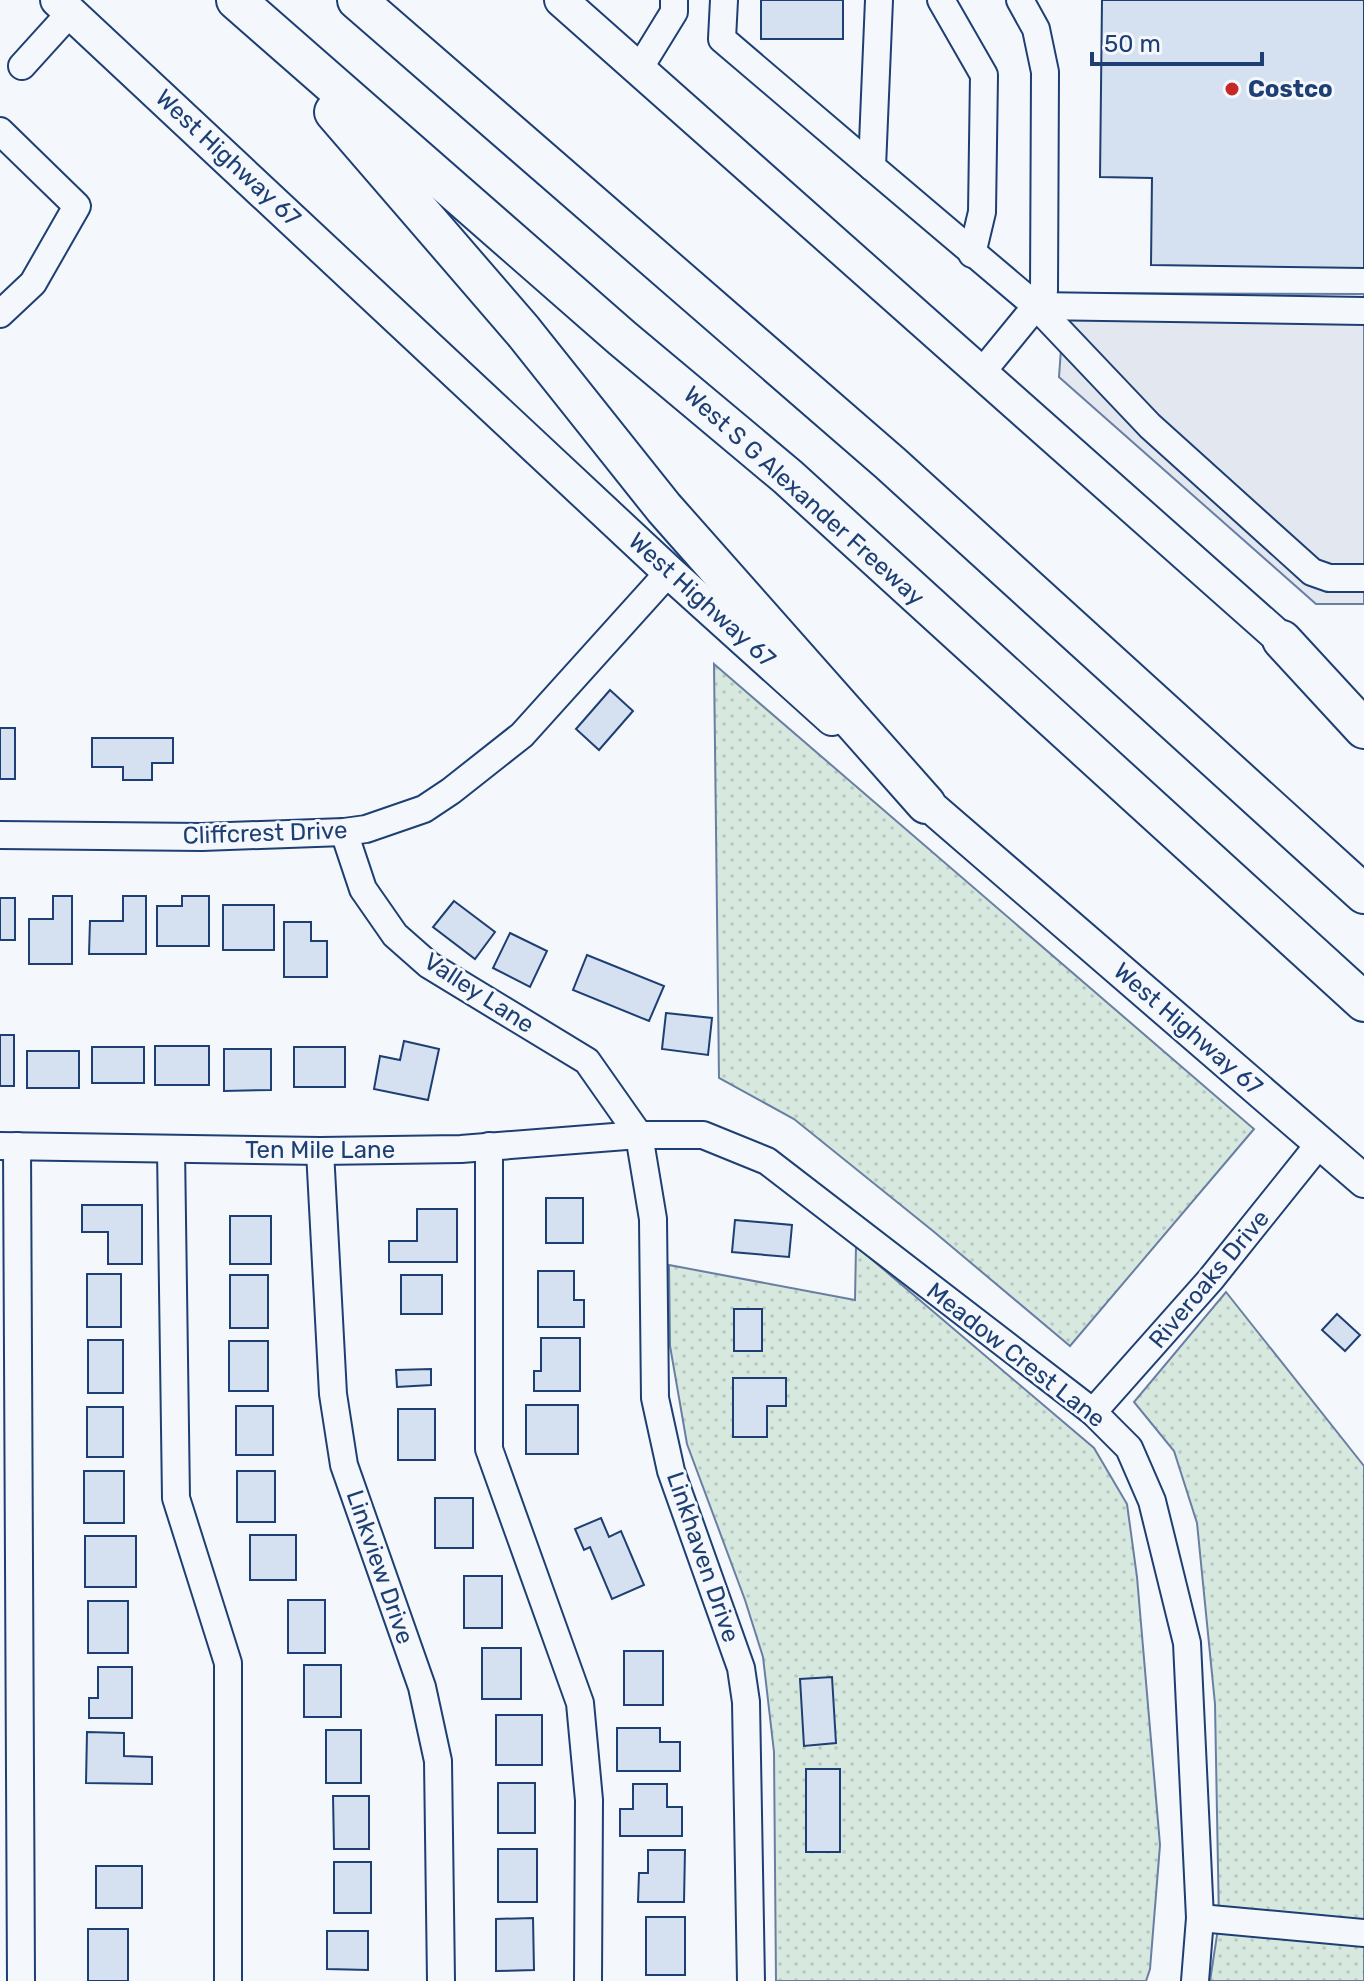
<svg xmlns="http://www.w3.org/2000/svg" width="1364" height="1981" viewBox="0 0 1364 1981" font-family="Rubik,sans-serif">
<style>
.grass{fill:url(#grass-dots);stroke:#687fa3;stroke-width:2}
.parking{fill:#e3e8f0;stroke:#687fa3;stroke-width:2}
.building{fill:#d5e0f0;stroke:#1d3f73;stroke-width:2}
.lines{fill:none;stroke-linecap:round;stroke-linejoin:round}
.minor-casing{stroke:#1d3f73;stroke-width:30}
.major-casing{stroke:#1d3f73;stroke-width:36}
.highway-casing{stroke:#1d3f73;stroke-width:42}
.minor{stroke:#f4f7fb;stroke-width:26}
.major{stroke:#f4f7fb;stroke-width:32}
.highway{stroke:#f4f7fb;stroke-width:38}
.poi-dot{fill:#c62828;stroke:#f4f7fb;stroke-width:3}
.labels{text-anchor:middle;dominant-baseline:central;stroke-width:6;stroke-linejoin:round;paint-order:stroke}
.poi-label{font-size:24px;font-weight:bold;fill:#1d3f73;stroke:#f4f7fb;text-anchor:start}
.street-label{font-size:24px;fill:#1d3f73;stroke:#f4f7fb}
</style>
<defs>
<pattern id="grass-dots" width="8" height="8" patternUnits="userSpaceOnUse" patternTransform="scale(2)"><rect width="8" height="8" fill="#d7e8df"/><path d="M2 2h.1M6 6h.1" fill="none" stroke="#b8c8c3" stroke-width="1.8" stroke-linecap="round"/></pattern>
</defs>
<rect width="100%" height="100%" fill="#f4f7fb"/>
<g class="grass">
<path d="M 714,664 L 1254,1129 L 1070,1346 L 933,1231 L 794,1119 L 719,1078 Z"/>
<path d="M 856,1246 L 1094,1448 L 1127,1504 L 1137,1577 L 1160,1845 L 1150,1969 L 1146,1981 L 776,1981 L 774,1752 L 763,1657 L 745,1600 L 687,1444 L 670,1346 L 669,1265 L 855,1300 Z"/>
<path d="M 1226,1292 L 1364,1466 L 1364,1981 L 1210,1981 L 1219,1922 L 1215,1704 L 1197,1523 L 1174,1451 L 1134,1402 Z"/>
</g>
<path class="parking" d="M 1065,293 L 1364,294 L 1364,604 L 1316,604 L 1059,377 Z"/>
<g class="building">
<rect x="761" y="0" width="82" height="39"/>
<path d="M 1102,0 L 1364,0 L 1364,268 L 1151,265 L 1152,178 L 1100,177 Z"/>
<path d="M 610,690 L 633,711 L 599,750 L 576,729 Z"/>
<rect x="0" y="728" width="15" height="51"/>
<path d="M 92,738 L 173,738 L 173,763 L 152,763 L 152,780 L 123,780 L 123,767 L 92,767 Z"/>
<path d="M 53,896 L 72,896 L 72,964 L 29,964 L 29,919 L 53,919 Z"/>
<path d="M 123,896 L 146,896 L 146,954 L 89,954 L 90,921 L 123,921 Z"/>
<path d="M 182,896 L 209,896 L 209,946 L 157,946 L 157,906 L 182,906 Z"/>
<rect x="0" y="898" width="15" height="42"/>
<path d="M 454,901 L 495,932 L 475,959 L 433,927 Z"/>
<rect x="223" y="905" width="51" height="45"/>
<path d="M 284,922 L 311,922 L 311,941 L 327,941 L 327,977 L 284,977 Z"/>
<path d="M 510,933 L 547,951 L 530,987 L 493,968 Z"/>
<path d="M 587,955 L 664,986 L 649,1021 L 573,990 Z"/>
<path d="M 666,1013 L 712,1018 L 708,1055 L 662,1049 Z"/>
<rect x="0" y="1035" width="14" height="51"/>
<path d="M 404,1041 L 439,1049 L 428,1100 L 374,1089 L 380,1056 L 400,1060 Z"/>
<rect x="155" y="1046" width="54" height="39"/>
<rect x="92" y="1047" width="52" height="36"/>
<rect x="294" y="1047" width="51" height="40"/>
<path d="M 224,1049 L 271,1049 L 271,1090 L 224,1091 Z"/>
<rect x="27" y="1051" width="52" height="37"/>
<rect x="546" y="1198" width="37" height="45"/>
<path d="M 82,1205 L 142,1205 L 142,1264 L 108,1264 L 108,1232 L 82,1232 Z"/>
<path d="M 417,1209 L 457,1209 L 457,1262 L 389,1262 L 389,1241 L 417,1241 Z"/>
<rect x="230" y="1216" width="41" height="48"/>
<path d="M 735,1220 L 792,1225 L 789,1257 L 732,1252 Z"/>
<path d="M 538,1271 L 574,1271 L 574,1300 L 584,1300 L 584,1327 L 538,1327 Z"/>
<rect x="87" y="1274" width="34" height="53"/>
<rect x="230" y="1275" width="38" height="53"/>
<rect x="401" y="1275" width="41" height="39"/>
<rect x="734" y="1309" width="28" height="42"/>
<path d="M 1337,1314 L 1360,1335 L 1345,1351 L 1322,1330 Z"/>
<path d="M 541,1338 L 580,1338 L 580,1391 L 534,1391 L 534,1371 L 541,1371 Z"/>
<rect x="88" y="1340" width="35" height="53"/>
<rect x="229" y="1341" width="39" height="50"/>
<path d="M 431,1369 L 431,1385 L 397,1387 L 396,1370 Z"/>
<path d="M 733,1378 L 786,1378 L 786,1406 L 767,1406 L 767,1437 L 733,1437 Z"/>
<rect x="526" y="1405" width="52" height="49"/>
<rect x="236" y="1406" width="37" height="49"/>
<rect x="87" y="1407" width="36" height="50"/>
<rect x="398" y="1409" width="37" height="51"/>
<rect x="84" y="1471" width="40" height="52"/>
<rect x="237" y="1471" width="38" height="51"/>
<rect x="435" y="1498" width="38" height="50"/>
<path d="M 601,1518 L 609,1537 L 621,1531 L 644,1585 L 612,1599 L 590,1547 L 584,1550 L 575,1529 Z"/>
<rect x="250" y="1535" width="46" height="45"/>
<rect x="85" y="1536" width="51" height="51"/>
<rect x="464" y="1576" width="38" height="52"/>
<rect x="288" y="1600" width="37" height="53"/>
<rect x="88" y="1601" width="40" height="52"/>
<rect x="482" y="1648" width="39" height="51"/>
<rect x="624" y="1651" width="39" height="54"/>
<rect x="304" y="1665" width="37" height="52"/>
<path d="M 98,1667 L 132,1667 L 132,1718 L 89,1718 L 89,1698 L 98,1698 Z"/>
<path d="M 832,1677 L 836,1743 L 804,1746 L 800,1679 Z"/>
<rect x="496" y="1715" width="46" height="50"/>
<path d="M 617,1728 L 660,1728 L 660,1742 L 680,1742 L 680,1771 L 617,1771 Z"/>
<rect x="326" y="1730" width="35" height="53"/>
<path d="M 87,1732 L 124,1733 L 124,1756 L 152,1757 L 152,1784 L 86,1783 Z"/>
<rect x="806" y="1769" width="34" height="83"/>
<rect x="498" y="1783" width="37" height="50"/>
<path d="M 633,1784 L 667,1784 L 667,1807 L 682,1807 L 682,1836 L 620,1836 L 620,1809 L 633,1809 Z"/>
<path d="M 333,1796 L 369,1796 L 369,1849 L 334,1849 Z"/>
<rect x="498" y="1849" width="39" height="53"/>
<path d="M 648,1850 L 685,1850 L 684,1902 L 638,1902 L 639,1873 L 648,1873 Z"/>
<rect x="334" y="1862" width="37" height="51"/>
<rect x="96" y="1866" width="46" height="42"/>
<rect x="646" y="1917" width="39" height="58"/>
<path d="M 533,1918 L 534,1970 L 496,1971 L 496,1919 Z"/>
<rect x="88" y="1929" width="40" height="52"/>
<path d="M 327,1931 L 368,1931 L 368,1970 L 327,1969 Z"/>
</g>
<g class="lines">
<defs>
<g id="minor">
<path d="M 724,0 L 722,39 L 872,167"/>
<path d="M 879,0 L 872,167 L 1036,306 L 1150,426 L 1312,572 L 1329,578 L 1364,578"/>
<path d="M 941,0 L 984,75 L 982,212 L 972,254"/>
<path d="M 22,66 L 70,13"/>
<path d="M 639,69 L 674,12 L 674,0"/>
<path d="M 0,131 L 77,206 L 33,283 L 0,314"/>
<path d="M 1036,306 L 1364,311"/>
<path d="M 982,372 L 1036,306 L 1044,291 L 1045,72 L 1036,29 L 1020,0"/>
<path d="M 344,832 L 363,889 L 395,935 L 429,965 L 587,1061 L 639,1135 L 653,1219 L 655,1398 L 671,1471 L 741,1668 L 746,1702 L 751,1981"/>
<path d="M 0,835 L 202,837 L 344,832 L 366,829 L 424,809 L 451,791 L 522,735 L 669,572"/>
<path d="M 0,1146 L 320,1151 L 461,1149 L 639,1135 L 703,1135 L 767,1161 L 1093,1412 L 1129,1448 L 1152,1501 L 1187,1643 L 1200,1918 L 1195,1981"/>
<path d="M 17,1146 L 21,1981"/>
<path d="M 489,1146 L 489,1449 L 580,1703 L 589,1800 L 588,1981"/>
<path d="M 171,1149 L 176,1498 L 228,1663 L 228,1981"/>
<path d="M 320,1151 L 333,1394 L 344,1465 L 422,1687 L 438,1761 L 441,1981"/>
<path d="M 1093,1412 L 1211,1279 L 1320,1143"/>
<path d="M 1200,1918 L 1364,1933"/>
</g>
<g id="major">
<path d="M 57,0 L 669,572 L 832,719"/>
<path d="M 561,0 L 1299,655"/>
<path d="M 908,787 L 1364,1181"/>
</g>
<g id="highway">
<path d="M 236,0 L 622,338 L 788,477 L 1364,1002"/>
<path d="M 357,0 L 890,463 L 1364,894"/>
<path d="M 334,112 L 523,331 L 664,508 L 926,804"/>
<path d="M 1282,640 L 1364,729"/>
</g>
</defs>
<use href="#minor" class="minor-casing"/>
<use href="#major" class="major-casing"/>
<use href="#highway" class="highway-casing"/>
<use href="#minor" class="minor"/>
<use href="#major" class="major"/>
<use href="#highway" class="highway"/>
</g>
<circle class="poi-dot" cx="1232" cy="89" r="8"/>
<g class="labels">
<g class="poi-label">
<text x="1248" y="89">Costco</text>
</g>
<g class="street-label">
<text transform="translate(228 158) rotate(43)">West Highway 67</text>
<text transform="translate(804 496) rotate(42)">West S G Alexander Freeway</text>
<text transform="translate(702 600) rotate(42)">West Highway 67</text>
<text transform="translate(265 833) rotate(-2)">Cliffcrest Drive</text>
<text transform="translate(479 993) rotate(33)">Valley Lane</text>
<text transform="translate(1188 1029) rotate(41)">West Highway 67</text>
<text x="320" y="1150">Ten Mile Lane</text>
<text transform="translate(1209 1279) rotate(-50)">Riveroaks Drive</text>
<text transform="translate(1016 1355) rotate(38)">Meadow Crest Lane</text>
<text transform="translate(703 1557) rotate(71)">Linkhaven Drive</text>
<text transform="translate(380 1567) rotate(71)">Linkview Drive</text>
</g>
</g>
<path d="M1092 52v12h170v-12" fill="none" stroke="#1d3f73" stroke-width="4"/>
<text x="1104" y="52" font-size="24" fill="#1d3f73" stroke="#f4f7fb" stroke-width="6" paint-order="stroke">50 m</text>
</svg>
